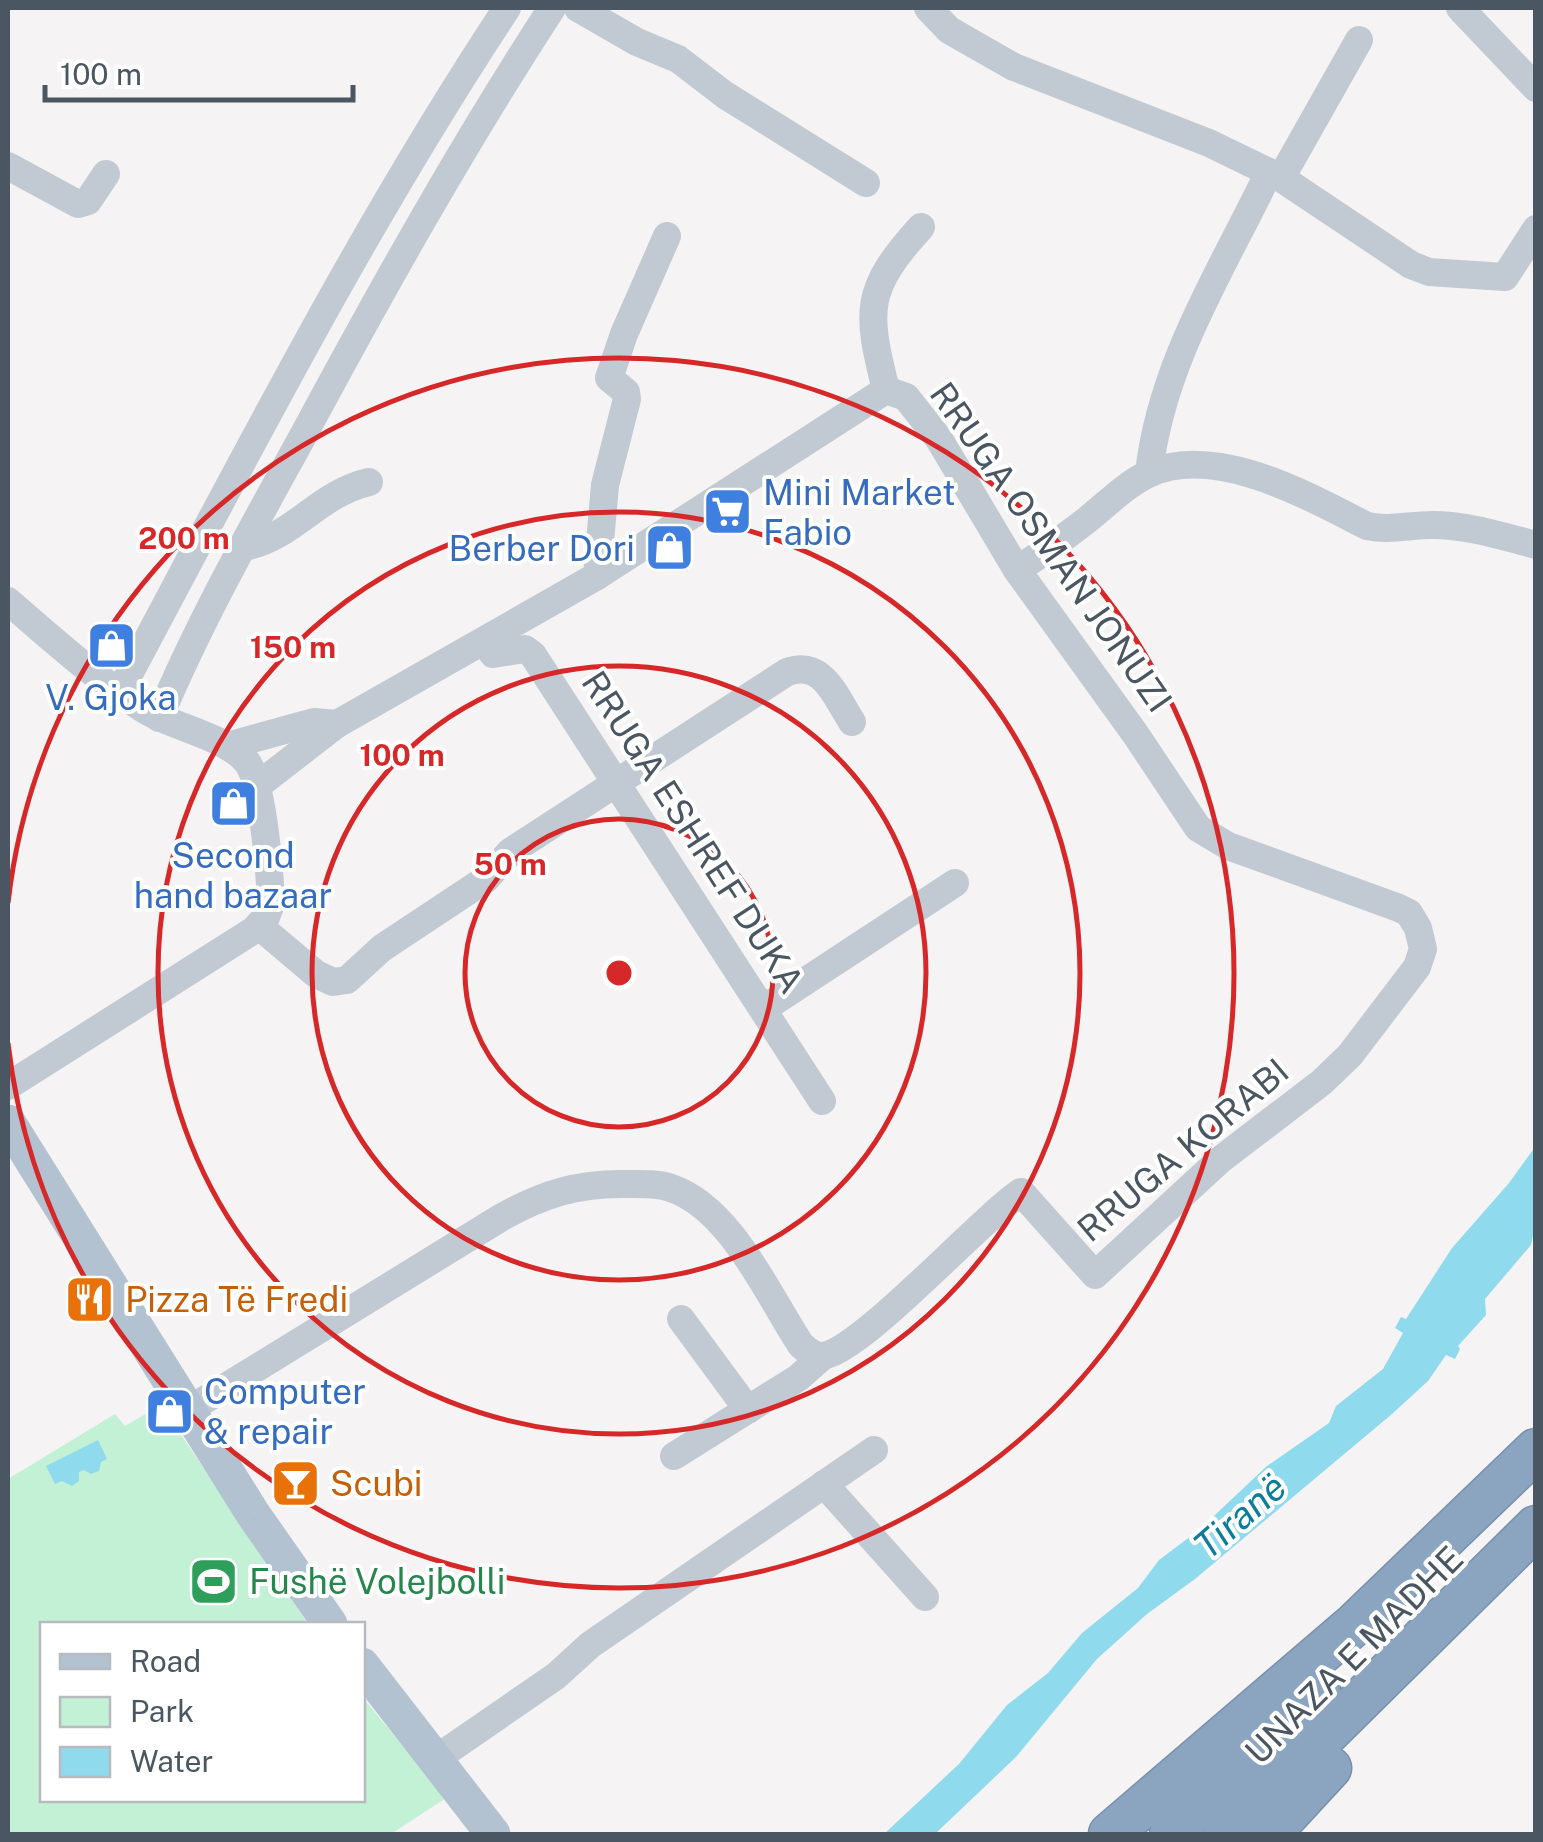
<svg xmlns="http://www.w3.org/2000/svg" width="1543" height="1842" viewBox="0 0 1543 1842" font-family="'Public Sans',sans-serif">
<style>
.green{fill:#c3f1d5}
.water{fill:#90daee}
.lines{fill:none;stroke-linecap:round;stroke-linejoin:round}
.highway-casing{stroke:#7690ad;stroke-width:45}
.minor{stroke:#c1cad2;stroke-width:28}
.major{stroke:#b3c2d1;stroke-width:35}
.highway{stroke:#8ba5c1;stroke-width:42}
.ring{fill:none;stroke:#d62828;stroke-width:5}
.labels{text-anchor:middle;dominant-baseline:central;stroke-width:8;stroke-linejoin:round;paint-order:stroke}
.shop-label{font-size:35px;fill:#366cbe;stroke:#fff;text-anchor:start}
.street-label{font-size:35px;fill:#4a5661;stroke:#fff}
.food-label{font-size:35px;fill:#c56008;stroke:#fff;text-anchor:start}
.leisure-label{font-size:35px;fill:#27864d;stroke:#fff;text-anchor:start}
.water-label{font-size:38px;font-style:italic;fill:#0c7c9b;stroke:#fff}
.centre{fill:#d62828;stroke:#fff;stroke-width:5}
.ring-label{font-size:30px;text-anchor:middle;font-weight:bold;fill:#d62828;stroke:#fff;stroke-width:8;stroke-linejoin:round;paint-order:stroke}
</style>
<rect width="100%" height="100%" fill="#f5f3f3"/>
<path class="green" d="M 161,1405 L 308,1624 L 42,1624 L 42,1800 L 362,1800 L 363,1698 L 446,1798 L 391,1834 L 8,1834 L 8,1479 L 115,1414 L 125,1426 Z"/>
<g class="water">
<path d="M 1535,1147 L 1536,1222 L 1531,1245 L 1485,1299 L 1486,1315 L 1458,1346 L 1460,1349 L 1455,1359 L 1446,1355 L 1428,1381 L 1392,1414 L 1195,1579 L 1147,1614 L 1097,1659 L 1016,1757 L 935,1834 L 884,1834 L 959,1764 L 1007,1705 L 1048,1673 L 1082,1633 L 1138,1588 L 1159,1560 L 1199,1530 L 1267,1466 L 1329,1423 L 1336,1406 L 1383,1369 L 1403,1333 L 1395,1328 L 1401,1317 L 1406,1319 L 1452,1248 L 1509,1183 Z"/>
<path d="M 98,1440 L 107,1459 L 101,1462 L 99,1471 L 91,1474 L 84,1470 L 79,1472 L 79,1481 L 72,1486 L 62,1481 L 55,1484 L 46,1466 Z"/>
</g>
<g class="lines">
<defs>
<g id="highway">
<path d="M 1110,1834 L 1355,1624 L 1536,1450"/>
<path d="M 1171,1834 L 1319,1690"/>
<path d="M 1225,1834 L 1536,1527"/>
<path d="M 1269,1834 L 1330,1768"/>
</g>
</defs>
<use href="#highway" class="highway-casing"/>
<g class="minor">
<path d="M 578,8 L 637,42 L 678,59 L 725,95 L 866,183"/>
<path d="M 928,8 L 949,30 L 1014,67 L 1209,143 L 1281,178 L 1411,265 L 1429,272 L 1505,277 L 1536,229"/>
<path d="M 1460,8 L 1536,88"/>
<path d="M 8,166 L 78,204 L 88,201 L 106,174"/>
<path d="M 1281,178 L 1359,40"/>
<path d="M 886,390 C 866,310 864,290 921,227"/>
<path d="M 1149,473 C 1161,363 1222,270 1269,172"/>
<path d="M 244,547 C 295,537 317,494 369,482"/>
<path d="M 1017,570 C 1041,554 1064,538 1087,520 C 1106,505 1125,485 1148,474 C 1215,443 1308,496 1367,526 C 1389,531 1409,525 1432,525 C 1467,525 1502,536 1536,545"/>
<path d="M 597,576 L 605,485 L 627,399 L 626,392 L 609,378 L 624,334 L 667,236"/>
<path d="M 8,601 C 52,639 95,678 145,710 C 173,727 227,737 247,762 C 263,783 270,875 271,904 L 266,917 L 254,930 L 8,1086"/>
<path d="M 483,641 L 493,654 L 525,649 L 533,655 L 822,1101"/>
<path d="M 119,693 C 243,461 362,227 507,8"/>
<path d="M 159,718 C 200,620 253,527 304,434 C 382,289 462,146 552,8"/>
<path d="M 227,746 L 314,722 L 337,724"/>
<path d="M 259,926 L 316,974 L 333,982 L 347,980 L 382,948 L 486,879 L 510,852 L 787,672 C 823,659 835,696 852,722"/>
<path d="M 763,1009 L 955,883"/>
<path d="M 681,1319 L 748,1410"/>
<path d="M 190,1409 L 502,1217 C 543,1194 579,1183 626,1184 C 641,1184 657,1183 671,1188 C 731,1208 769,1297 801,1345 C 807,1350 813,1356 821,1356 C 858,1355 979,1220 1021,1192 L 1095,1275 L 1220,1160 L 1322,1082 L 1350,1055 L 1417,967 L 1423,949 L 1418,928 L 1409,913 L 1399,908 L 1228,846 L 1198,828 L 1136,735 L 1017,570 L 939,439 L 906,397 L 886,390 L 597,576 L 337,724 L 257,786"/>
<path d="M 674,1456 L 798,1378 L 823,1356"/>
<path d="M 824,1484 L 925,1597"/>
<path d="M 437,1758 L 556,1676 L 590,1645 L 874,1450"/>
</g>
<g class="major">
<path d="M 8,1122 L 253,1514 L 330,1624"/>
<path d="M 362,1665 L 493,1834"/>
</g>
<use href="#highway" class="highway"/>
</g>
<g class="ring">
<circle cx="619" cy="973" r="154"/>
<circle cx="619" cy="973" r="307"/>
<circle cx="619" cy="973" r="461"/>
<path d="M8 903A615 615 0 1 1 8 1043"/>
</g>
<defs>
<symbol id="supermarket-square" viewBox="-11 -11 22 22"><rect x="-9" y="-9" width="18" height="18" rx="4" fill="#3f7fe0" stroke="#fff"/><path d="M-6-5.5h2.5l.6 2H6L4.5 2H-2.5L-4.4-4H-6ZM-1.5 3.2a1.3 1.3 0 1 0 .1 0ZM3 3.2a1.3 1.3 0 1 0 .1 0Z" fill="#fff"/></symbol>
<symbol id="shop-square" viewBox="-11 -11 22 22"><rect x="-9" y="-9" width="18" height="18" rx="4" fill="#3f7fe0" stroke="#fff"/><path d="M-5-2.5h2.3a2.7 3.5 0 0 1 5.4 0H5L5.5 6h-11ZM-1.5-2.5h3a1.5 2.3 0 0 0-3 0Z" fill="#fff"/></symbol>
<symbol id="restaurant-square" viewBox="-11 -11 22 22"><rect x="-9" y="-9" width="18" height="18" rx="4" fill="#e8710a" stroke="#fff"/><path d="M-5-6h1v4h1v-4h1v4h1v-4h1v5L-1.5 .5V6h-2V.5L-5-1ZM5-6V6H3V1.5H1.5Q1.5-4 5-6Z" fill="#fff"/></symbol>
<symbol id="bar-square" viewBox="-11 -11 22 22"><rect x="-9" y="-9" width="18" height="18" rx="4" fill="#e8710a" stroke="#fff"/><path d="M-6-5H6L.8 .8V4.5H3.5V6h-7V4.5H-.8V.8Z" fill="#fff"/></symbol>
<symbol id="stadium-square" viewBox="-11 -11 22 22"><rect x="-9" y="-9" width="18" height="18" rx="4" fill="#2e9e5b" stroke="#fff"/><path d="M0-5a6.5 5 0 1 0 0 10a6.5 5 0 1 0 0-10ZM-3.5-1.8h7v3.6h-7Z" fill="#fff"/></symbol>
</defs>
<g fill-rule="evenodd">
<use href="#supermarket-square" x="700" y="484" width="55" height="55"/>
<use href="#shop-square" x="642" y="520" width="55" height="55"/>
<use href="#shop-square" x="84" y="618" width="55" height="55"/>
<use href="#shop-square" x="206" y="776" width="55" height="55"/>
<use href="#restaurant-square" x="62" y="1272" width="55" height="55"/>
<use href="#shop-square" x="142" y="1384" width="55" height="55"/>
<use href="#bar-square" x="268" y="1456" width="55" height="55"/>
<use href="#stadium-square" x="186" y="1554" width="55" height="55"/>
</g>
<g class="labels">
<g class="shop-label">
<text x="763" y="492">Mini Market<tspan x="763" dy="40">Fabio</tspan></text>
<text x="635" y="548" text-anchor="end">Berber Dori</text>
<text x="111" y="697" text-anchor="middle">V. Gjoka</text>
<text x="233" y="855" text-anchor="middle">Second<tspan x="233" dy="40">hand bazaar</tspan></text>
<text x="204" y="1391">Computer<tspan x="204" dy="40">&amp; repair</tspan></text>
</g>
<g class="street-label">
<text transform="translate(1051 547) rotate(55)">RRUGA OSMAN JONUZI</text>
<text transform="translate(693 832) rotate(57)">RRUGA ESHREF DUKA</text>
<text transform="translate(1183 1150) rotate(-40)">RRUGA KORABI</text>
<text transform="translate(1354 1655) rotate(-45)">UNAZA E MADHE</text>
</g>
<g class="food-label">
<text x="125" y="1299">Pizza Të Fredi</text>
<text x="330" y="1483">Scubi</text>
</g>
<g class="leisure-label">
<text x="249" y="1581">Fushë Volejbolli</text>
</g>
<g class="water-label">
<text transform="translate(1240 1516) rotate(-41)">Tiranë</text>
</g>
</g>
<circle cx="619" cy="973" r="15" class="centre"/>
<g class="ring-label">
<text x="184" y="549">200 m</text>
<text x="293" y="658">150 m</text>
<text x="402" y="766">100 m</text>
<text x="510" y="875">50 m</text>
</g>
<rect width="1543" height="1842" fill="none" stroke="#4a5661" stroke-width="20"/>
<rect x="40" y="1622" width="325" height="180" fill="#ffffff" stroke="#b7bbc0" stroke-width="2.5"/>
<rect x="60" y="1654" width="50" height="15" fill="#b3c2d1" stroke="#b7bbc0" stroke-width="2.5"/>
<text x="130" y="1672" font-size="30" fill="#4a5661">Road</text>
<rect x="60" y="1697" width="50" height="30" fill="#c3f1d5" stroke="#b7bbc0" stroke-width="2.5"/>
<text x="130" y="1722" font-size="30" fill="#4a5661">Park</text>
<rect x="60" y="1747" width="50" height="30" fill="#90daee" stroke="#b7bbc0" stroke-width="2.5"/>
<text x="130" y="1772" font-size="30" fill="#4a5661">Water</text>
<path d="M45 85v15h308v-15" fill="none" stroke="#4a5661" stroke-width="5"/>
<text x="60" y="85" font-size="30" fill="#4a5661" stroke="#ffffff" stroke-width="8" paint-order="stroke">100 m</text>
</svg>
